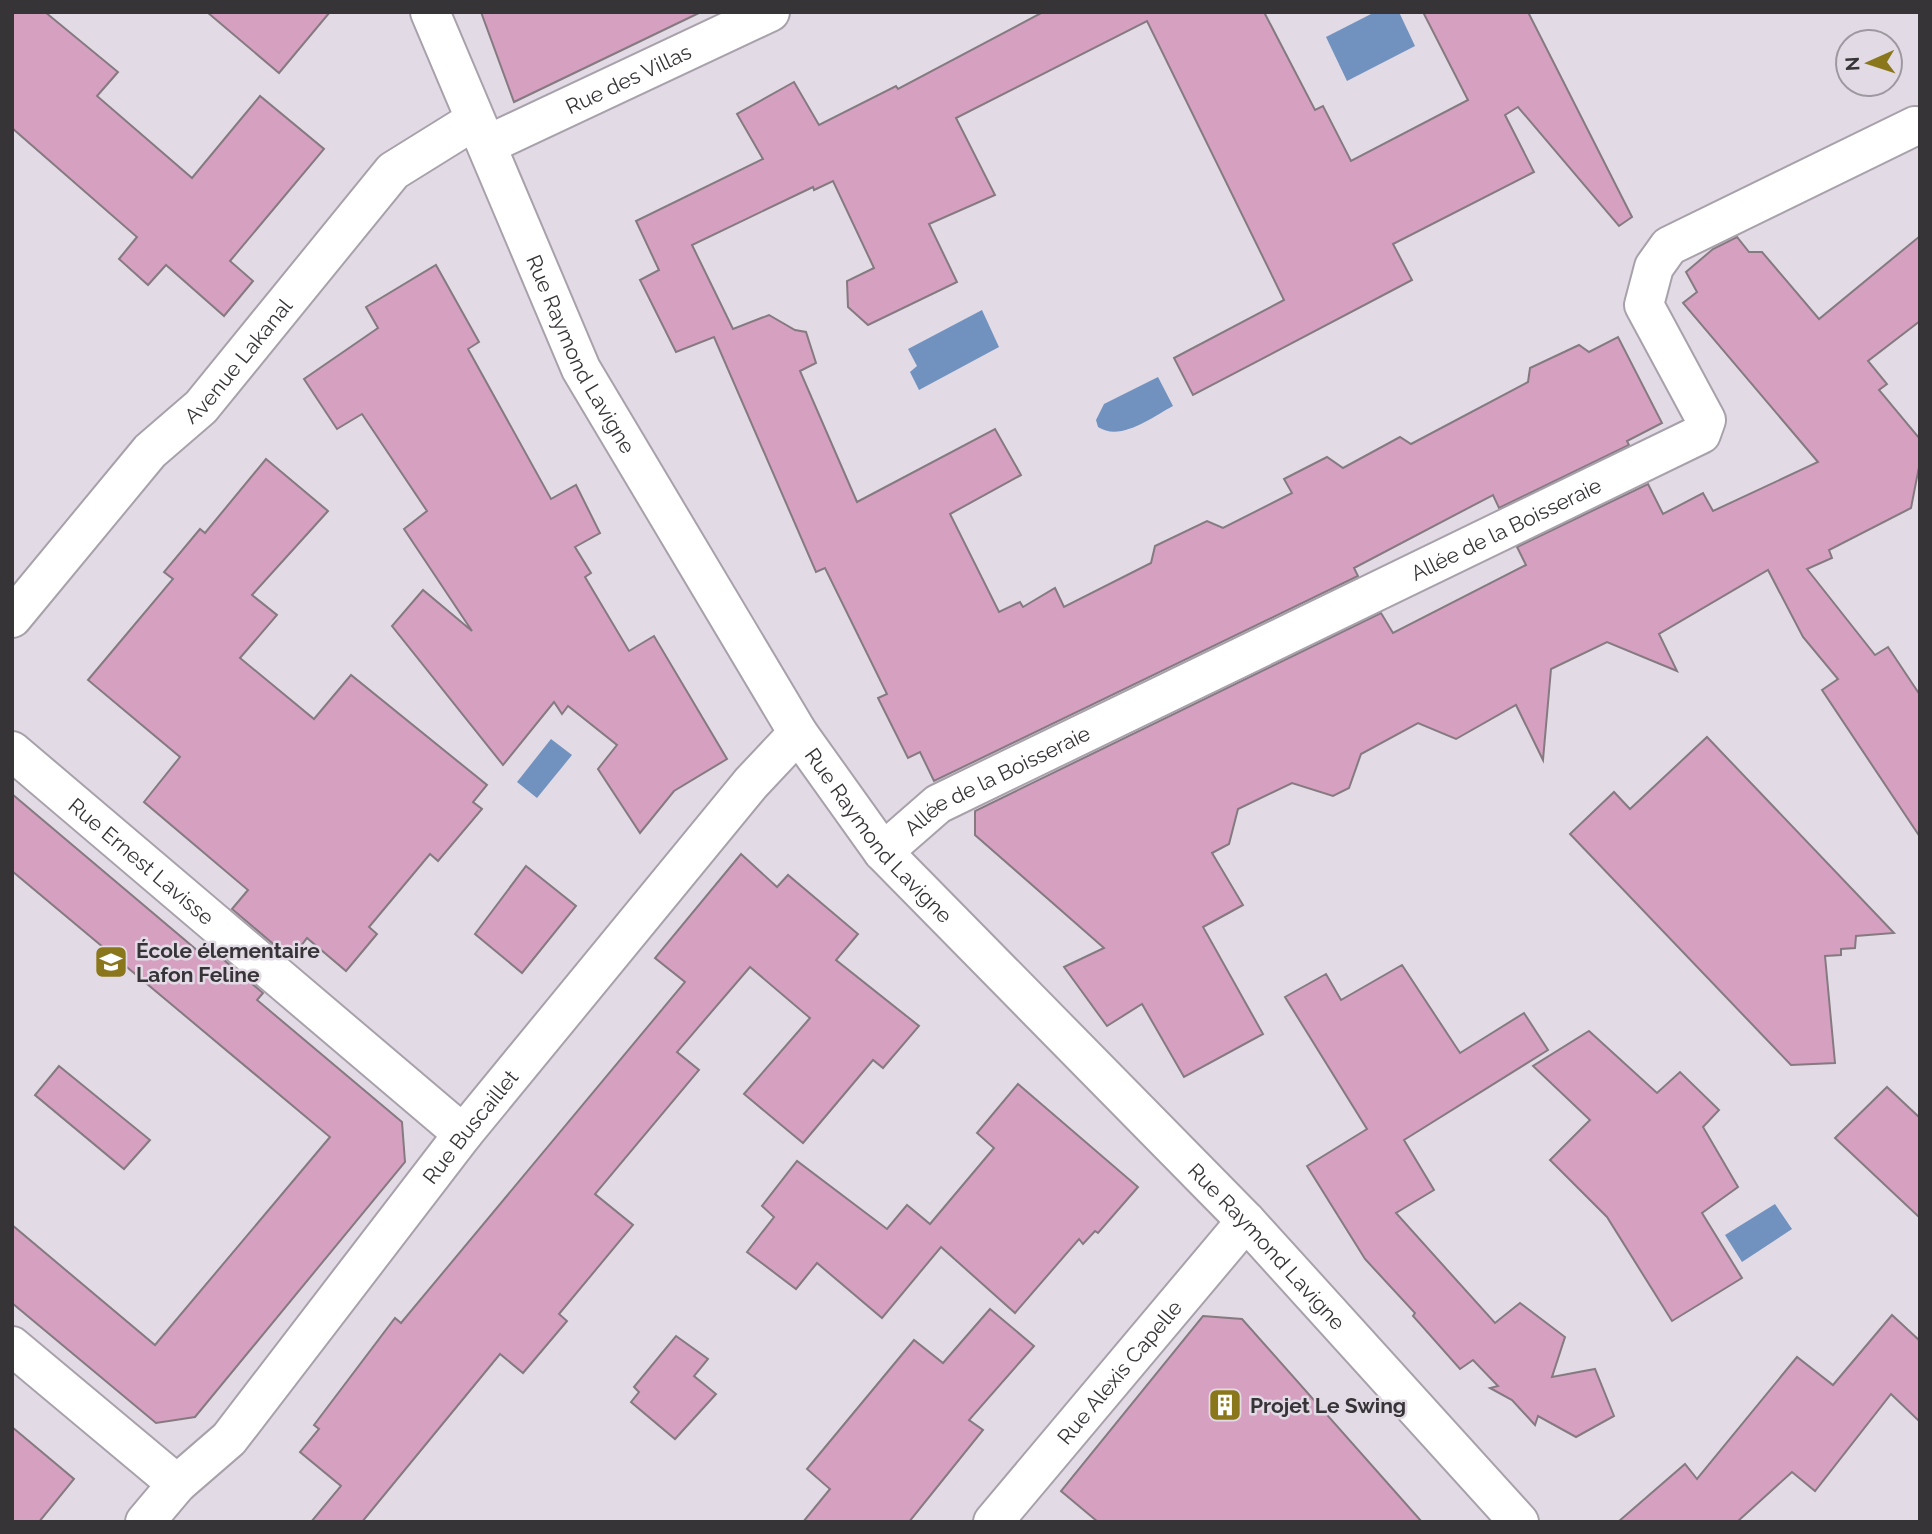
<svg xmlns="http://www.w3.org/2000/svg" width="1932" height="1534" viewBox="0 0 1932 1534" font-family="Raleway,sans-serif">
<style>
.water{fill:#7192bf}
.building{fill:#d6a0c1;stroke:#857a80;stroke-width:2}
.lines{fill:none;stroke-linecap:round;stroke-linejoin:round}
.minor-casing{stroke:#a8a1ab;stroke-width:42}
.minor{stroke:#fff;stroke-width:38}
.labels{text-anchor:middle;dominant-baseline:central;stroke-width:5;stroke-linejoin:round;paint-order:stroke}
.street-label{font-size:21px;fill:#373438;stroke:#e2dbe6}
.poi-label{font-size:21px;font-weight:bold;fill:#373438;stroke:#e2dbe6;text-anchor:start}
</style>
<rect width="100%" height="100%" fill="#e2dbe6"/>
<g class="water">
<path d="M 1375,12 L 1399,12 L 1415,46 L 1347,81 L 1326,37 Z"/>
<path d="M 982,310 L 999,347 L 919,390 L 910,372 L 917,366 L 908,349 Z"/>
<path d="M 1158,377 L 1173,406 C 1152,417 1121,442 1098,427 L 1096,420 L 1104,404 Z"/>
<path d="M 551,739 L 572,755 L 537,798 L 517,782 Z"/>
<path d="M 1775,1204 L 1792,1229 L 1742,1262 L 1725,1235 Z"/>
</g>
<g class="building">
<path d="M 12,12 L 45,12 L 118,72 L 97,96 L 192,178 L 260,96 L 324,149 L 230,261 L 253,281 L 224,316 L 166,265 L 148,285 L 119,259 L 137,237 L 12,128 Z"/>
<path d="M 207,12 L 330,12 L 279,73 Z"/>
<path d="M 481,12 L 701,12 L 514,102 Z"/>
<path d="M 1043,12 L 1264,12 L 1315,110 L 1323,106 L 1351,161 L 1468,100 L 1423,12 L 1528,12 L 1632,217 L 1619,226 L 1518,107 L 1505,115 L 1534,172 L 1393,244 L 1412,280 L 1193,395 L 1174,358 L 1284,300 L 1147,21 L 956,118 L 995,195 L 929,224 L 957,282 L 868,325 L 848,307 L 847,281 L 874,268 L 833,181 L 814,190 L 813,187 L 692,245 L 733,329 L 769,315 L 795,330 L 806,332 L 816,363 L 800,371 L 857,502 L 995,429 L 1021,475 L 950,514 L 999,612 L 1020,602 L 1023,607 L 1055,588 L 1064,607 L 1151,563 L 1155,546 L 1207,521 L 1223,528 L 1292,493 L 1284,479 L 1327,457 L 1343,468 L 1400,437 L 1411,444 L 1528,382 L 1530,368 L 1579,345 L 1589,352 L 1618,337 L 1662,423 L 1627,441 L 1629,445 L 1499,508 L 1493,495 L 1354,568 L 1358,576 L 934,781 L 920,752 L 908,758 L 878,698 L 887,694 L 825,568 L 816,572 L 714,337 L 676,352 L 640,280 L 659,270 L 636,221 L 763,159 L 737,114 L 794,82 L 819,125 L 896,86 L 898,89 Z"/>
<path d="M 1920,236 L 1920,321 L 1868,361 L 1887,384 L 1879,390 L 1920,439 L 1920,462 L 1911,508 L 1829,550 L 1832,558 L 1807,569 L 1875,655 L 1888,647 L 1920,695 L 1920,837 L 1822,690 L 1838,679 L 1803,637 L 1768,570 L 1659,634 L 1677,671 L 1607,642 L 1551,669 L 1543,760 L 1516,705 L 1456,739 L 1418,723 L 1361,754 L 1349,788 L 1333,796 L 1292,783 L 1238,809 L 1229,844 L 1212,853 L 1243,905 L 1203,927 L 1263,1034 L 1184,1077 L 1142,1004 L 1107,1026 L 1064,967 L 1104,948 L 975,835 L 975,811 L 1381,613 L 1393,633 L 1526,565 L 1517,547 L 1648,484 L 1663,514 L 1703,493 L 1713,511 L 1818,462 L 1683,303 L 1697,292 L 1686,272 L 1713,249 L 1737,237 L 1749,252 L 1762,252 L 1819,319 Z"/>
<path d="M 436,265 L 479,342 L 468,349 L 551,499 L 576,485 L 600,533 L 575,547 L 591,573 L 585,577 L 629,651 L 654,636 L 727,759 L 674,791 L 640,833 L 598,769 L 617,745 L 568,706 L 562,714 L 554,702 L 503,765 L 392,626 L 423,590 L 472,631 L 404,529 L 427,511 L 362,414 L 337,429 L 304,379 L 378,328 L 366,307 Z"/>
<path d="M 266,459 L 328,511 L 252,595 L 277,615 L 240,658 L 314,719 L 351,675 L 487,785 L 473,802 L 482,809 L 438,861 L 430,854 L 369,927 L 377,934 L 346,971 L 307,938 L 291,959 L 232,909 L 248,890 L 144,802 L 180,757 L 88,680 L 173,579 L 164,572 L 200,529 L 205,533 Z"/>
<path d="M 1707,737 L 1894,933 L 1856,936 L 1855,948 L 1841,949 L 1841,955 L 1825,956 L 1835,1063 L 1791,1065 L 1570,834 L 1614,792 L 1630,809 Z"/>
<path d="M 12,794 L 198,951 L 204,943 L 263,993 L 257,1000 L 402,1122 L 405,1162 L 195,1417 L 156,1423 L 12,1303 L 12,1225 L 155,1345 L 330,1137 L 12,871 Z"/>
<path d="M 741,854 L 777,887 L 788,875 L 858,934 L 836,960 L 919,1026 L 883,1068 L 873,1060 L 803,1143 L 744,1094 L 810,1018 L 750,967 L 677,1052 L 699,1070 L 595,1194 L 633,1225 L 559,1314 L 567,1321 L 523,1373 L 500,1354 L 362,1522 L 311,1522 L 341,1486 L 300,1452 L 319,1429 L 314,1425 L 395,1318 L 401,1323 L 685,982 L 655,958 Z"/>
<path d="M 526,866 L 576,906 L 522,973 L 475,934 Z"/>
<path d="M 1402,965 L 1460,1053 L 1524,1013 L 1548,1050 L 1404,1140 L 1434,1190 L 1396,1213 L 1495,1323 L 1520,1303 L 1565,1337 L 1552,1377 L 1595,1369 L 1614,1416 L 1576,1437 L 1538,1416 L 1535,1425 L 1512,1400 L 1490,1388 L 1498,1386 L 1473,1360 L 1460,1369 L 1413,1316 L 1415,1313 L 1365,1259 L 1307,1166 L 1367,1129 L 1285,997 L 1326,974 L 1341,1000 Z"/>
<path d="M 1589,1031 L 1657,1093 L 1680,1072 L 1719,1110 L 1703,1127 L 1738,1187 L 1702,1213 L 1742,1278 L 1672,1321 L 1607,1217 L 1550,1160 L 1590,1120 L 1533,1066 Z"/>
<path d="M 59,1066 L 150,1140 L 124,1169 L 35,1095 Z"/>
<path d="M 1018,1084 L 1138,1187 L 1098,1233 L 1095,1231 L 1083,1244 L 1079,1239 L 1015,1313 L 941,1247 L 882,1318 L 817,1263 L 796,1289 L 747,1252 L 774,1217 L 762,1206 L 797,1161 L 887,1229 L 907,1205 L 930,1224 L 994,1148 L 977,1133 Z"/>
<path d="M 1887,1087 L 1920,1118 L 1920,1218 L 1835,1138 Z"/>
<path d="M 990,1309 L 1034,1346 L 969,1420 L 983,1430 L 909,1522 L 803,1522 L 830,1489 L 807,1469 L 914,1340 L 943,1363 Z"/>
<path d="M 1892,1315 L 1920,1341 L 1920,1422 L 1891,1394 L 1815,1491 L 1792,1472 L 1737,1522 L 1618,1522 L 1685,1464 L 1697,1479 L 1797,1357 L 1833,1385 Z"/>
<path d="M 1203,1316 L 1242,1319 L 1422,1522 L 1098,1522 L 1061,1491 Z"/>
<path d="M 676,1336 L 708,1359 L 694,1376 L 716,1394 L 675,1439 L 631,1402 L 639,1392 L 634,1387 Z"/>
<path d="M 12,1427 L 74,1479 L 39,1522 L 12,1522 Z"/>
</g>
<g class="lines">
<defs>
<g id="minor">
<path id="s1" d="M 430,12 L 581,369 L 798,733 L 883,852 L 1246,1221 L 1519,1522"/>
<path id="s2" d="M 487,145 L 770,12"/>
<path id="s3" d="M 12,618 L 150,451 L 201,407 L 393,171 L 475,120"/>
<path id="s4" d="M 12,751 L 463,1134"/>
<path id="s5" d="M 883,852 L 938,804 L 1701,434 L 1706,420 L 1644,305 L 1654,267 L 1669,246 L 1915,126"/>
<path d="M 12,1346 L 177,1484"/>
<path id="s6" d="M 145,1522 L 177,1484 L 229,1439 L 463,1134 L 751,783 L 798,733"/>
<path id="s7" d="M 993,1522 L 1246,1221"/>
</g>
</defs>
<use href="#minor" class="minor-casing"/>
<use href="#minor" class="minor"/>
</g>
<defs>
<symbol id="school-square" viewBox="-11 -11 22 22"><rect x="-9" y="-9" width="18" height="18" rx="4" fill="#8b771b" stroke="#e2dbe6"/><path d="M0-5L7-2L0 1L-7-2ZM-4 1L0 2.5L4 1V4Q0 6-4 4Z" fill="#fff"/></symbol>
<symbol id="building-square" viewBox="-11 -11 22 22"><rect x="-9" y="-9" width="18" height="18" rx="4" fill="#8b771b" stroke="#e2dbe6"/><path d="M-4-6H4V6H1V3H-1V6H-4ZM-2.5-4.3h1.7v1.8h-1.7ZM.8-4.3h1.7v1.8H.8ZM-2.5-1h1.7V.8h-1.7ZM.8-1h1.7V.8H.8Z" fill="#fff"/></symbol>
</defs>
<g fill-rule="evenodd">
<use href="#school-square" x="92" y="943" width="38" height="38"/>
<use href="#building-square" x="1206" y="1386" width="38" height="38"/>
</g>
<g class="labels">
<g class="street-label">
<text stroke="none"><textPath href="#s2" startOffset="156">Rue des Villas</textPath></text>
<text stroke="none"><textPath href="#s1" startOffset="374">Rue Raymond Lavigne</textPath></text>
<text stroke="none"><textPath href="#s3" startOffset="343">Avenue Lakanal</textPath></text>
<text stroke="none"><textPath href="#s5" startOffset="704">Allée de la Boisseraie</textPath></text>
<text stroke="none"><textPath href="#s5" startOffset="136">Allée de la Boisseraie</textPath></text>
<text stroke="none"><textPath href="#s1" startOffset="942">Rue Raymond Lavigne</textPath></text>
<text stroke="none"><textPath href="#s4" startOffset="170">Rue Ernest Lavisse</textPath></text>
<text stroke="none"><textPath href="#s6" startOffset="513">Rue Buscaillet</textPath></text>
<text stroke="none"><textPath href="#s1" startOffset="1508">Rue Raymond Lavigne</textPath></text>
<text stroke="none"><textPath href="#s7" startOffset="196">Rue Alexis Capelle</textPath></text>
</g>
<g class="poi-label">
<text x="136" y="950">École élementaire<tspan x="136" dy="24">Lafon Feline</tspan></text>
<text x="1250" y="1405">Projet Le Swing</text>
</g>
</g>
<rect width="1932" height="1534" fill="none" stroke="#373438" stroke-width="28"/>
<g transform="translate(1869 63) rotate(267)"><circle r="33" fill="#e2dbe6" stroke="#9e98a0" stroke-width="2"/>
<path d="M0-5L12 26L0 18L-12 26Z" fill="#8b771b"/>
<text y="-10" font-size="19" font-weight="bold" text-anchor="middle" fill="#373438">N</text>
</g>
</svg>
